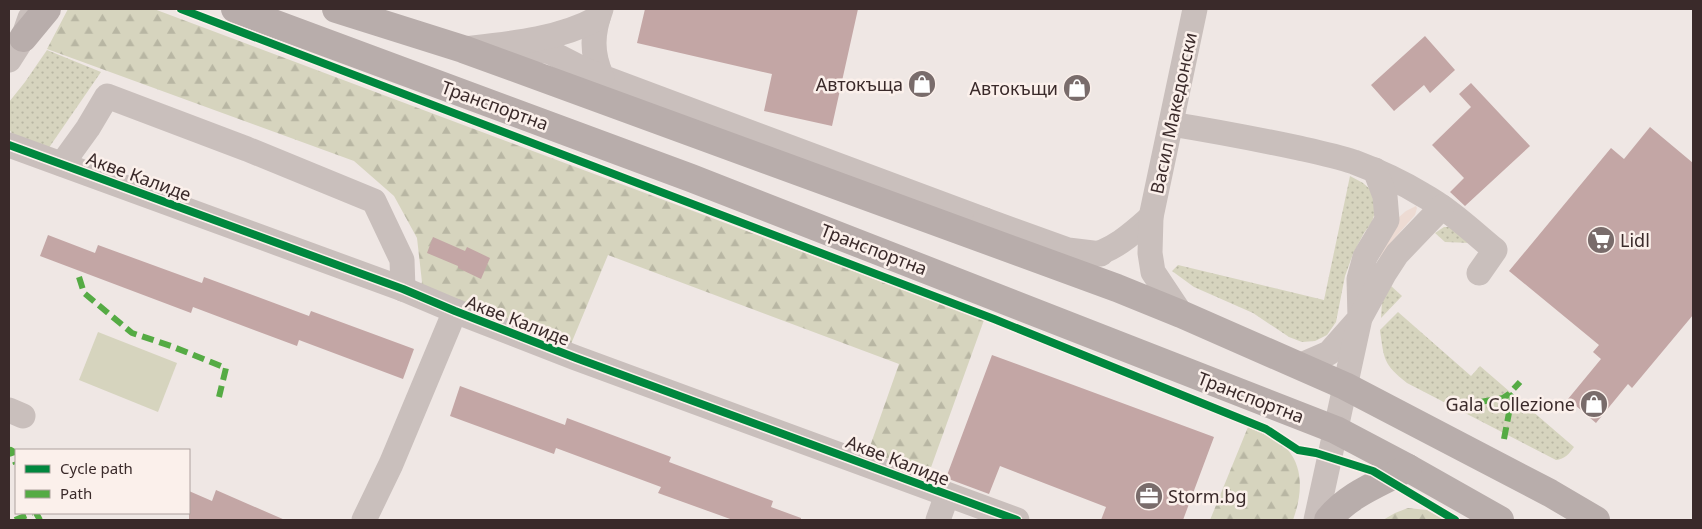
<svg xmlns="http://www.w3.org/2000/svg" width="1702" height="529" viewBox="0 0 1702 529" font-family="'Noto Sans',sans-serif">
<style>
.grass{fill:url(#grass-dots)}
.forest{fill:url(#forest-firs)}
.green{fill:#d6d4be}
.plaza{fill:#eddbd3}
.building{fill:#c3a6a5}
.lines{fill:none;stroke-linecap:round;stroke-linejoin:round}
.minor{stroke:#c9bfbc;stroke-width:25}
.major{stroke:#b8adab;stroke-width:28}
.quiet{stroke:#55ab44;stroke-width:6;stroke-dasharray:12 6;stroke-linecap:butt}
.cycleway-casing{stroke:#fbf0eb;stroke-width:11}
.cycleway{stroke:#00873e;stroke-width:8}
.labels{text-anchor:middle;dominant-baseline:central;stroke-width:5;stroke-linejoin:round;paint-order:stroke}
.poi-label{font-size:18px;fill:#3a2a2a;stroke:#fbf0eb;text-anchor:end}
.street-label{font-size:18px;fill:#3a2a2a;stroke:#fbf0eb}
</style>
<defs>
<pattern id="grass-dots" width="8" height="8" patternUnits="userSpaceOnUse" patternTransform="scale(1.25)"><rect width="8" height="8" fill="#d6d4be"/><path d="M2 2h.1M6 6h.1" fill="none" stroke="#b8b6a3" stroke-width="1.8" stroke-linecap="round"/></pattern>
<pattern id="forest-firs" width="22" height="20" patternUnits="userSpaceOnUse" patternTransform="scale(1.25)"><rect width="22" height="20" fill="#d6d4be"/><path d="M5 1l3.5 6h-7zM16 11l3.5 6h-7z" fill="#b8b6a3"/></pattern>
</defs>
<rect width="100%" height="100%" fill="#efe7e4"/>
<g class="grass">
<path d="M 47,50 L 101,72 L 46,152 L 18,143 L 9,129 L 9,102 L 25,82 Z"/>
<path d="M 1350,176 L 1363,183 L 1371,190 L 1375,201 L 1375,212 L 1372,222 L 1364,233 L 1353,254 L 1345,276 L 1336,322 L 1327,335 L 1315,341 L 1302,342 L 1289,337 L 1253,313 L 1194,287 L 1172,271 L 1178,265 L 1324,300 Z"/>
<path d="M 1444,227 L 1452,227 L 1471,243 L 1445,242 L 1435,233 Z"/>
<path d="M 1390,285 L 1402,296 L 1381,318 L 1382,302 Z"/>
<path d="M 1398,312 L 1471,376 L 1480,366 L 1574,447 C 1569,454 1565,459 1556,460 L 1407,383 C 1383,364 1384,359 1380,330 Z"/>
</g>
<g class="forest">
<path d="M 68,9 L 154,9 L 984,320 L 929,473 L 868,452 L 899,364 L 608,255 L 566,356 L 415,301 L 422,282 L 417,238 L 394,196 L 354,161 L 47,49 Z"/>
<path d="M 1248,427 C 1261,433 1279,439 1288,450 C 1305,470 1301,498 1293,520 L 1210,520 Z"/>
<path d="M 1408,508 L 1427,510 L 1444,520 L 1383,520 L 1395,513 Z"/>
</g>
<path class="green" d="M 98,332 L 177,363 L 158,412 L 79,380 Z"/>
<path class="plaza" d="M 1416,206 L 1417,208 L 1415,215 L 1392,241 L 1382,257 L 1377,257 L 1398,218 L 1406,211 Z"/>
<g class="building">
<path d="M 645,9 L 858,9 L 832,126 L 764,111 L 772,74 L 637,43 Z"/>
<path d="M 1425,36 L 1455,70 L 1430,93 L 1424,85 L 1394,111 L 1371,85 Z"/>
<path d="M 1471,83 L 1530,146 L 1465,206 L 1450,192 L 1464,178 L 1432,145 L 1471,107 L 1459,94 Z"/>
<path d="M 1650,127 L 1693,163 L 1693,315 L 1632,388 L 1628,384 L 1596,423 L 1568,399 L 1601,359 L 1593,352 L 1599,345 L 1509,271 L 1611,148 L 1624,159 Z"/>
<path d="M 48,235 L 95,253 L 98,245 L 202,283 L 204,277 L 309,316 L 311,311 L 414,349 L 403,379 L 299,340 L 297,346 L 193,307 L 191,313 L 40,256 Z"/>
<path d="M 433,237 L 465,251 L 467,247 L 490,258 L 481,279 L 458,268 L 458,266 L 427,253 Z"/>
<path d="M 992,355 L 1214,437 L 1183,520 L 1101,520 L 1106,507 L 1000,466 L 989,494 L 946,478 Z"/>
<path d="M 460,386 L 565,425 L 567,418 L 671,457 L 669,462 L 773,501 L 771,507 L 801,518 L 801,520 L 733,520 L 658,493 L 661,487 L 556,448 L 554,454 L 450,416 Z"/>
<path d="M 216,490 L 285,520 L 189,520 L 189,491 L 212,501 Z"/>
</g>
<g class="lines">
<g class="minor">
<path d="M 601,9 C 592,33 591,53 602,77 L 985,220 L 1005,247"/>
<path d="M 519,46 L 550,52 L 585,70 L 602,77"/>
<path d="M 463,49 C 508,44 558,40 598,18"/>
<path d="M 9,60 L 23,38 L 30,18"/>
<path d="M 1171,124 C 1214,131 1256,139 1299,148 C 1317,152 1336,156 1354,162 C 1378,171 1402,182 1423,195 C 1450,210 1472,231 1495,250 L 1479,273"/>
<path d="M 9,145 L 403,289 L 455,311 L 576,358 L 1017,520"/>
<path d="M 62,164 L 88,128 L 107,96 L 247,149 L 374,201 L 402,260 L 403,289"/>
<path d="M 985,220 L 1068,250 L 1101,254"/>
<path d="M 1086,257 C 1113,251 1131,235 1151,217"/>
<path d="M 1181,314 L 1153,272 L 1150,253 L 1151,217 L 1195,9"/>
<path d="M 1299,366 L 1329,353 L 1360,318 L 1359,279 L 1365,257 L 1387,220 L 1385,196 L 1375,170"/>
<path d="M 9,410 L 23,416"/>
<path d="M 364,520 L 391,464 L 455,311"/>
<path d="M 938,520 L 947,495"/>
<path d="M 1316,520 L 1360,318 L 1384,274 L 1397,254 L 1442,207"/>
</g>
<g class="major">
<path d="M 235,9 L 691,178 L 1336,430 L 1408,468 L 1500,520"/>
<path d="M 336,9 L 463,49 L 1117,288 L 1181,314 L 1345,386 L 1550,493 L 1596,520"/>
<path d="M 23,38 L 47,9"/>
<path d="M 1328,520 C 1349,494 1379,484 1408,468"/>
</g>
<g class="quiet">
<path d="M 79,277 L 84,293 L 132,333 L 171,346 L 226,368 L 219,397"/>
<path d="M 1447,410 L 1451,407 L 1503,398 L 1509,394 L 1520,382"/>
<path d="M 1504,439 L 1512,397 L 1509,394"/>
<path d="M 16,453 L 11,450 L 16,464"/>
<path d="M 36,513 L 40,520"/>
<path d="M 15,520 L 32,513"/>
</g>
<defs>
<g id="cycleway">
<path d="M 181,9 L 994,319 L 1266,429 L 1298,450 L 1316,453 L 1373,471 L 1455,520"/>
<path d="M 9,145 L 403,289 L 455,311 L 576,358 L 1017,520"/>
</g>
</defs>
<use href="#cycleway" class="cycleway-casing"/>
<use href="#cycleway" class="cycleway"/>
</g>
<defs>
<symbol id="shop-disc" viewBox="-11 -11 22 22"><circle r="9.5" fill="#796c6b" stroke="#fbf0eb"/><path d="M-5-2.5h2.3a2.7 3.5 0 0 1 5.4 0H5L5.5 6h-11ZM-1.5-2.5h3a1.5 2.3 0 0 0-3 0Z" fill="#fff"/></symbol>
<symbol id="supermarket-disc" viewBox="-11 -11 22 22"><circle r="9.5" fill="#796c6b" stroke="#fbf0eb"/><path d="M-6-5.5h2.5l.6 2H6L4.5 2H-2.5L-4.4-4H-6ZM-1.5 3.2a1.3 1.3 0 1 0 .1 0ZM3 3.2a1.3 1.3 0 1 0 .1 0Z" fill="#fff"/></symbol>
<symbol id="office-disc" viewBox="-11 -11 22 22"><circle r="9.5" fill="#796c6b" stroke="#fbf0eb"/><path d="M-6-3h4V-5.5h4V-3h4V5H-6ZM-1-4.5V-3h2v-1.5ZM-6 0V1H6V0Z" fill="#fff"/></symbol>
</defs>
<g fill-rule="evenodd">
<use href="#shop-disc" x="906" y="68" width="32" height="32"/>
<use href="#shop-disc" x="1061" y="72" width="32" height="32"/>
<use href="#supermarket-disc" x="1585" y="224" width="32" height="32"/>
<use href="#shop-disc" x="1578" y="388" width="32" height="32"/>
<use href="#office-disc" x="1133" y="480" width="32" height="32"/>
</g>
<g class="labels">
<g class="poi-label">
<text x="903" y="84">Автокъща</text>
<text x="1058" y="88">Автокъщи</text>
<text x="1620" y="240" text-anchor="start">Lidl</text>
<text x="1575" y="404">Gala Collezione</text>
<text x="1168" y="496" text-anchor="start">Storm.bg</text>
</g>
<g class="street-label">
<text transform="translate(495 105) rotate(20)">Транспортна</text>
<text transform="translate(1173 113) rotate(-78)">Васил Македонски</text>
<text transform="translate(139 176) rotate(20)">Акве Калиде</text>
<text transform="translate(874 249) rotate(21)">Транспортна</text>
<text transform="translate(518 320) rotate(21)">Акве Калиде</text>
<text transform="translate(1251 397) rotate(21)">Транспортна</text>
<text transform="translate(898 460) rotate(21)">Акве Калиде</text>
</g>
</g>
<rect width="1702" height="529" fill="none" stroke="#3a2a2a" stroke-width="20"/>
<rect x="15" y="449" width="175" height="65" fill="#fbf0eb" stroke="#aea19e"/>
<rect x="25" y="465" width="25" height="8" fill="#00873e" stroke="#aea19e"/>
<text x="60" y="474" font-size="15" fill="#3a2a2a">Cycle path</text>
<rect x="25" y="490" width="25" height="8" fill="#55ab44" stroke="#aea19e"/>
<text x="60" y="499" font-size="15" fill="#3a2a2a">Path</text>
</svg>
